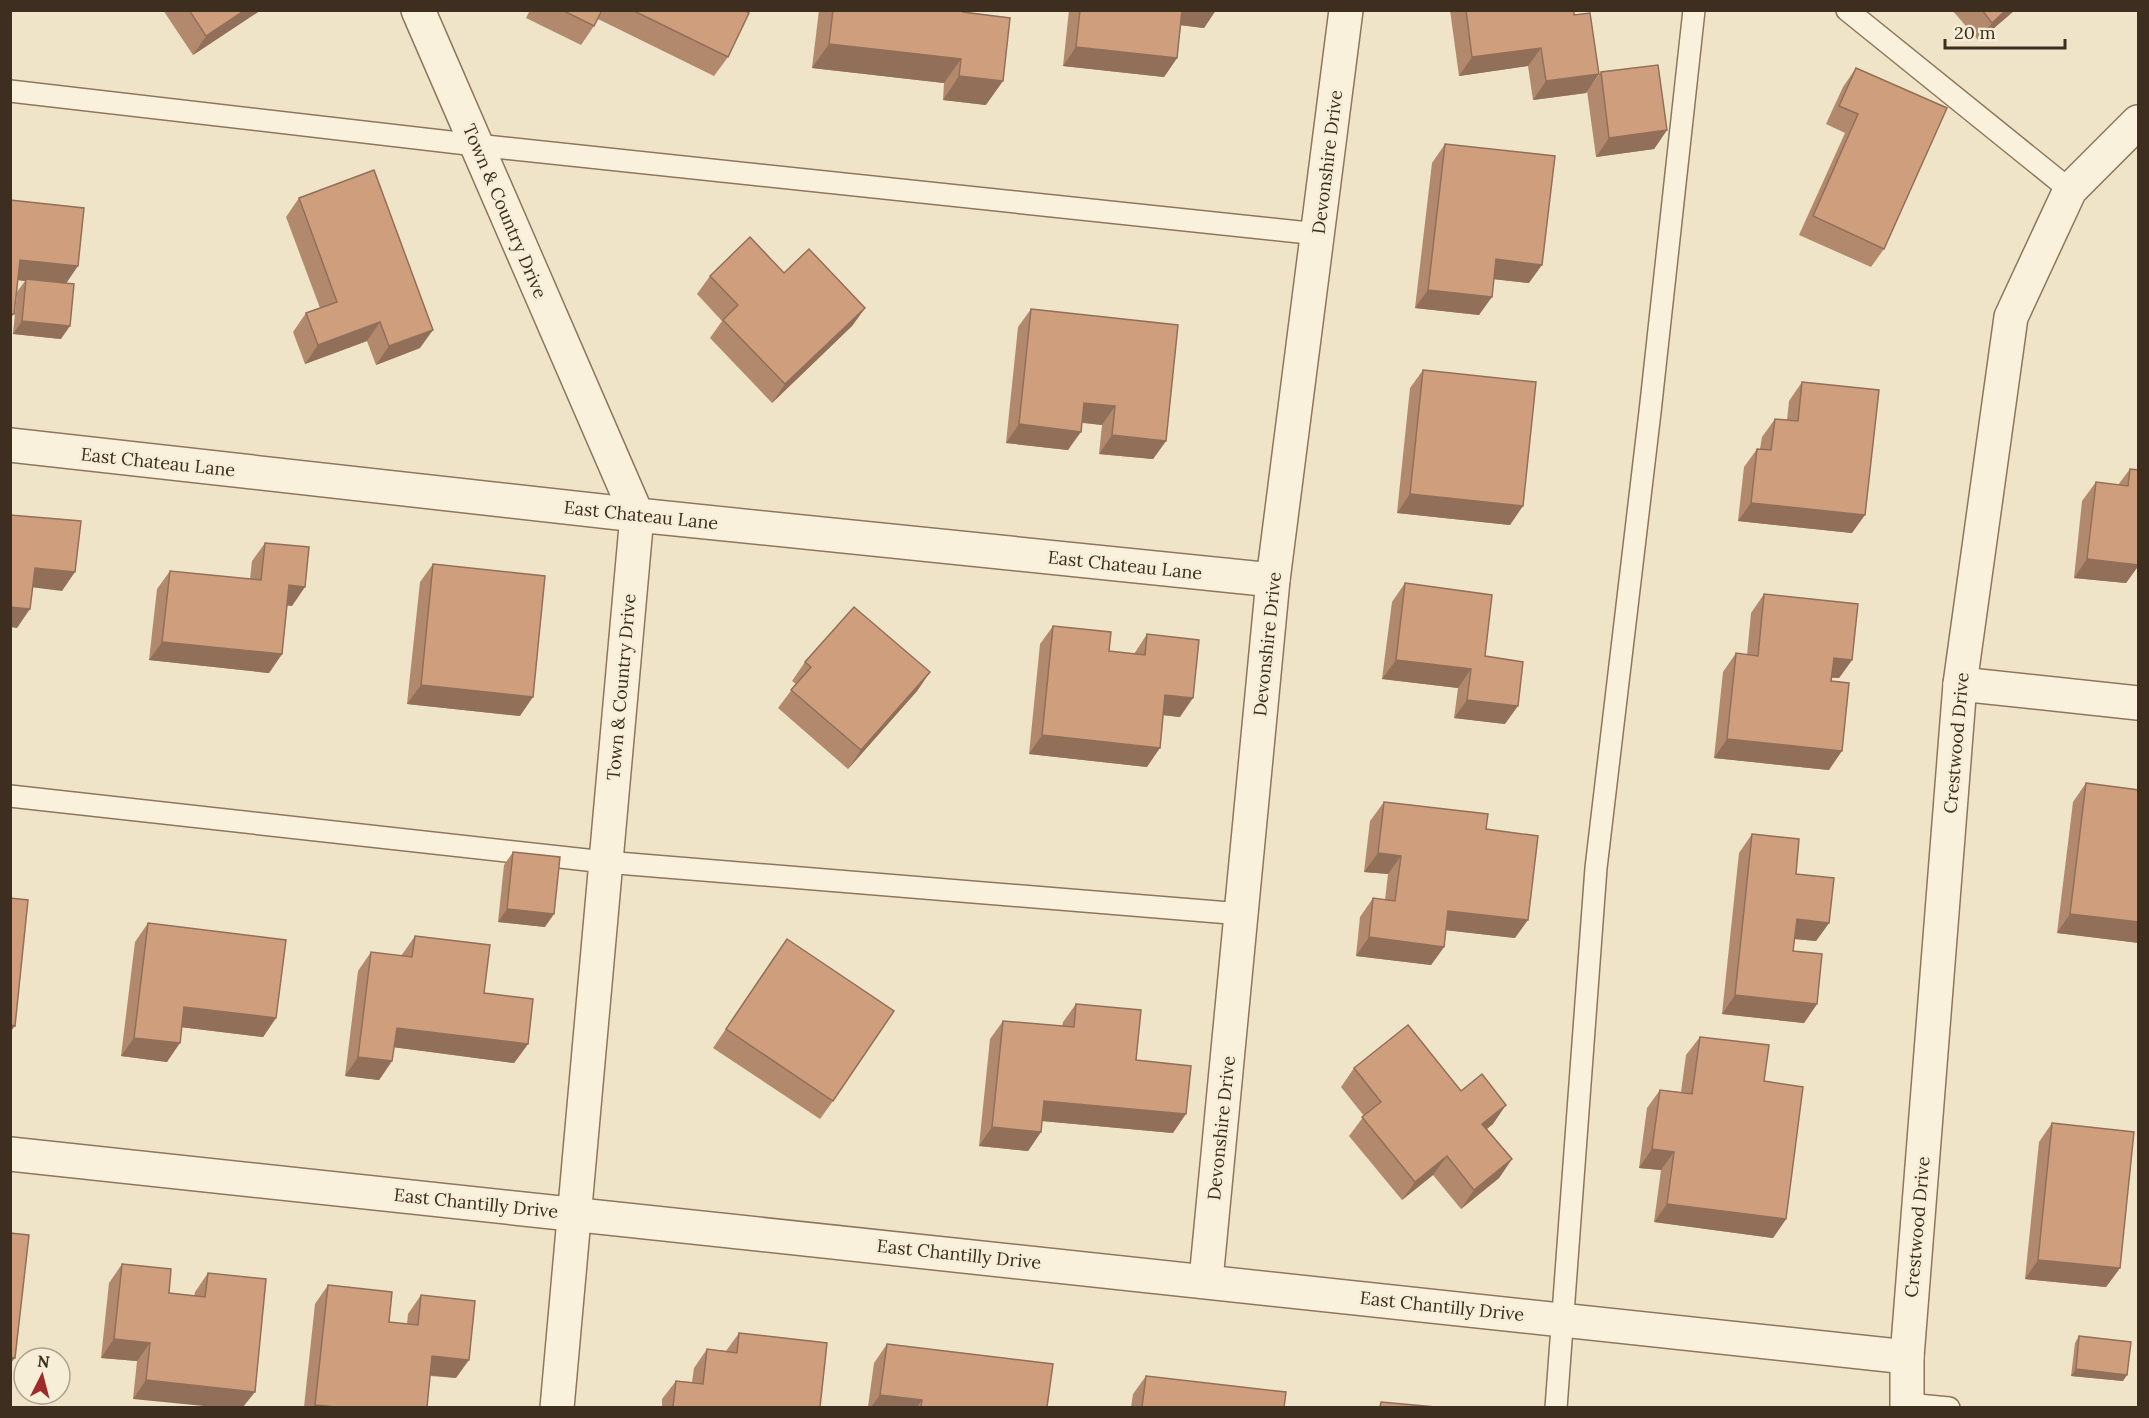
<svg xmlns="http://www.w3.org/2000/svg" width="2149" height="1418" viewBox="0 0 2149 1418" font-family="Lora,serif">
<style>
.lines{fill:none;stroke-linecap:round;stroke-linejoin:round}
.service-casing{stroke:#8d765c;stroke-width:24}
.minor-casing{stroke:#8d765c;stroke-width:36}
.service{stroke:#faf1dc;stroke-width:21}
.minor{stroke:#faf1dc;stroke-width:33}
.wall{fill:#b2896c}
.shaded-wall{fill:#916f58}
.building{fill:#cf9f7d;stroke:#916f58;stroke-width:1.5}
.labels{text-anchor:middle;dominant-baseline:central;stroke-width:5;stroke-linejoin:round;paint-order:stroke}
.street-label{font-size:18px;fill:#3d2e20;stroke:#f7eed8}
</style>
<rect width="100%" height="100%" fill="#f0e4c8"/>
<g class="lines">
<defs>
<g id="service">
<path d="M 1847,10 L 2070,190"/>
<path d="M 10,91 L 476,145 L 1318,234"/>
<path d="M 10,796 L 605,862 L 1242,914"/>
<path d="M 1907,1404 L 1949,1408"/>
<path d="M 1556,1408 L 1596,868 L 1650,412 L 1694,10"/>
</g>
<g id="minor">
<path d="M 418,10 L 637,515 L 557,1408"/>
<path d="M 10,445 L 637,515 L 1273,580"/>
<path d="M 1960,684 L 2138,703"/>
<path d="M 10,1154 L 1907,1357"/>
<path d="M 1206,1280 L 1273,580 L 1346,10"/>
<path d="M 1907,1408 L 1907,1357 L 1960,684 L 2011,317 L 2070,190 L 2138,122"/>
</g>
</defs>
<use href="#service" class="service-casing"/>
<use href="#minor" class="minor-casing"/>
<use href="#service" class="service"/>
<use href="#minor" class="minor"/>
</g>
<g class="wall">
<path d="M 163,10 L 261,10 L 193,55 Z"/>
<path d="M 530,10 L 744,10 L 728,57 L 714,76 L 598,19 L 594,26 L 581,45 L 526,18 Z"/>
<path d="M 819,10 L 963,10 L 986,105 L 943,100 L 944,83 L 812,68 Z"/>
<path d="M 1069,10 L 1216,10 L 1204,28 L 1181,25 L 1177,58 L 1164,77 L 1063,66 Z"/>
<path d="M 1450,10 L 1574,10 L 1574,15 L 1599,74 L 1586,93 L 1533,100 L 1528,66 L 1459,76 Z"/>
<path d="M 1952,10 L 2015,10 L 1979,41 Z"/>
<path d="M 1856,68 L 1884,249 L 1871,267 L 1799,235 L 1845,133 L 1826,124 L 1843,87 Z"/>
<path d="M 1601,72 L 1667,130 L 1654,149 L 1596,157 L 1587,91 Z"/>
<path d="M 1445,144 L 1529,283 L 1494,279 L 1479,315 L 1415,308 L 1432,163 Z"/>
<path d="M 299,198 L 420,348 L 376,365 L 367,341 L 305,364 L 293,332 L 306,313 L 320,308 L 286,217 Z"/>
<path d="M 10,200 L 66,283 L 61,339 L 13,334 L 17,292 L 25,281 L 18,280 L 14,314 L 10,319 Z"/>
<path d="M 784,273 L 865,308 L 852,326 L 772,403 L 710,338 L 722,321 L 697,294 L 710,276 Z"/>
<path d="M 1031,309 L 1166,441 L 1153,459 L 1099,454 L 1102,425 L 1082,423 L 1068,450 L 1006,443 L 1018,327 Z"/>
<path d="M 1423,370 L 1510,525 L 1397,513 L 1410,388 Z"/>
<path d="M 1802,382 L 1852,533 L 1738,521 L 1744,467 L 1757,449 L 1760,449 L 1762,437 L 1775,419 L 1787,420 L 1789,401 Z"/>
<path d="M 2130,469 L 2139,565 L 2126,583 L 2074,578 L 2082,501 L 2096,482 L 2118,485 Z"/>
<path d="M 265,543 L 292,606 L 287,605 L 282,654 L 269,673 L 149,660 L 157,589 L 170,571 L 250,579 L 252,561 Z"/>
<path d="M 433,564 L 520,716 L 407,704 L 420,582 Z"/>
<path d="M 1405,583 L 1485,656 L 1505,724 L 1454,718 L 1458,688 L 1382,679 L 1392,602 Z"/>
<path d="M 1764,594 L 1852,660 L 1839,678 L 1832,678 L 1829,770 L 1714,758 L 1723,672 L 1736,653 L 1747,655 L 1751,613 Z"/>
<path d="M 1053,626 L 1109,651 L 1134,654 L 1147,634 L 1180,717 L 1163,715 L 1147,767 L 1029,754 L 1040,644 Z"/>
<path d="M 805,662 L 930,672 L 917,691 L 848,769 L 778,708 L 796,684 L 792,681 Z"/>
<path d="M 2086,783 L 2139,943 L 2057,933 L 2073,802 Z"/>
<path d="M 1384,802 L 1486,829 L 1515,938 L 1446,930 L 1444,947 L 1431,965 L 1356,956 L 1360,917 L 1373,898 L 1385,900 L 1388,874 L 1364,872 L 1370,821 Z"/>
<path d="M 1752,834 L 1796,874 L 1829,923 L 1816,941 L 1795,939 L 1793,951 L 1817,1004 L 1804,1023 L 1722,1014 L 1739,853 Z"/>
<path d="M 513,852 L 545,927 L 498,922 L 504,865 Z"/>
<path d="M 148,923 L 276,1018 L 263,1037 L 182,1027 L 167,1062 L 121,1056 L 135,942 Z"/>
<path d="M 415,936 L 484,993 L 528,1044 L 514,1063 L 394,1047 L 392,1061 L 379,1080 L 345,1076 L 358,971 L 371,952 L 401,956 Z"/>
<path d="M 774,957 L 833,1101 L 820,1119 L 713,1048 Z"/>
<path d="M 1076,1004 L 1136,1060 L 1173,1133 L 1042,1121 L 1041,1132 L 1028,1151 L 979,1146 L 990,1039 L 1003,1021 L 1062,1026 L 1063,1022 Z"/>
<path d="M 1700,1037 L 1764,1081 L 1786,1219 L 1773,1238 L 1654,1222 L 1661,1170 L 1639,1168 L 1647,1108 L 1660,1090 L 1681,1092 L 1686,1055 Z"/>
<path d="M 1354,1068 L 1493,1124 L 1487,1129 L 1512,1159 L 1499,1178 L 1461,1209 L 1433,1175 L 1402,1200 L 1349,1136 L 1364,1116 L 1341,1087 Z"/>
<path d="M 2052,1123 L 2120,1268 L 2106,1287 L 2025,1279 L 2039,1142 Z"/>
<path d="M 122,1264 L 169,1293 L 194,1296 L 195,1292 L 208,1273 L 266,1279 L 133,1399 L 137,1361 L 101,1358 L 109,1283 Z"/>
<path d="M 328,1285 L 389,1322 L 407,1324 L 408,1314 L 421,1295 L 456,1378 L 430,1376 L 427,1407 L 304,1407 L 315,1304 Z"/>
<path d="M 739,1333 L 820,1407 L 662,1407 L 662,1399 L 676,1381 L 692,1382 L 694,1368 L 707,1349 L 726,1351 Z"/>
<path d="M 2079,1336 L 2123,1381 L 2071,1376 L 2075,1343 Z"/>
<path d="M 887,1344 L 1047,1407 L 868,1407 L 874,1363 Z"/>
<path d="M 1146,1376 L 1284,1407 L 1131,1407 L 1133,1394 Z"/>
</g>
<g class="shaded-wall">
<path d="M 245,10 L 261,10 L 193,55 L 206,36 Z"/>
<path d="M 1179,10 L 1216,10 L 1204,28 L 1170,24 Z"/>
<path d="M 2006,10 L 2015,10 L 1979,41 L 1992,23 Z"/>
<path d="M 829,44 L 961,59 L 944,83 L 812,68 Z"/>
<path d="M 1076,47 L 1177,58 L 1164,77 L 1063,66 Z"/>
<path d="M 1541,48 L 1528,66 L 1459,76 L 1472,57 Z"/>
<path d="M 1599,74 L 1586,93 L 1533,100 L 1546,81 Z"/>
<path d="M 959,76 L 1003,81 L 986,105 L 943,100 Z"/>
<path d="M 1667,130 L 1654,149 L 1596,157 L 1609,138 Z"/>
<path d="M 1496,259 L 1542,265 L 1529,283 L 1483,278 Z"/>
<path d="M 20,260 L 78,266 L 65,285 L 26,279 L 25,281 L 10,279 Z"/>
<path d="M 1428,290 L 1492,297 L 1479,315 L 1415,308 Z"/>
<path d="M 865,308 L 852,326 L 772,403 L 785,384 Z"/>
<path d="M 22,321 L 70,326 L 61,339 L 13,334 Z"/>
<path d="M 380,322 L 367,341 L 305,364 L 318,345 Z"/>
<path d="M 433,330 L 420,348 L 376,365 L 389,346 Z"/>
<path d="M 1084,403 L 1115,406 L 1102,425 L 1071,421 Z"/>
<path d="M 1019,424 L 1081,432 L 1068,450 L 1006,443 Z"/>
<path d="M 1112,435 L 1166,441 L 1153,459 L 1099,454 Z"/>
<path d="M 1410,494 L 1523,506 L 1510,525 L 1397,513 Z"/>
<path d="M 1751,503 L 1865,515 L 1852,533 L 1738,521 Z"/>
<path d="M 2087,559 L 2139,565 L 2126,583 L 2074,578 Z"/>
<path d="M 35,568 L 75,572 L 62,591 L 22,586 Z"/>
<path d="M 289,585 L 305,587 L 292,606 L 276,604 Z"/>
<path d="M 10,607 L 30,609 L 17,628 L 10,627 Z"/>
<path d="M 162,642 L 282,654 L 269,673 L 149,660 Z"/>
<path d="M 1834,658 L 1852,660 L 1839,678 L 1821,676 Z"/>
<path d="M 1396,660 L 1471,669 L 1458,688 L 1382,679 Z"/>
<path d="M 930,672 L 917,691 L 848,769 L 861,750 Z"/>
<path d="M 421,685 L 533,697 L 520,716 L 407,704 Z"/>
<path d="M 1165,695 L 1193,698 L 1180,717 L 1152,714 Z"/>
<path d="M 1467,700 L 1518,706 L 1505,724 L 1454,718 Z"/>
<path d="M 1042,735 L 1160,748 L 1147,767 L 1029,754 Z"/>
<path d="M 1727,739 L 1842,751 L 1829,770 L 1714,758 Z"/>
<path d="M 1378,853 L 1401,856 L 1388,874 L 1364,872 Z"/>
<path d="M 507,909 L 554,914 L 545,927 L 498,922 Z"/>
<path d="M 1448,911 L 1528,920 L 1515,938 L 1435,929 Z"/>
<path d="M 2070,914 L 2139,922 L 2139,943 L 2057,933 Z"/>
<path d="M 1797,919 L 1829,923 L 1816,941 L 1784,938 Z"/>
<path d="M 1369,937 L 1444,947 L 1431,965 L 1356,956 Z"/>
<path d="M 1735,995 L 1817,1004 L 1804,1023 L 1722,1014 Z"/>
<path d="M 184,1007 L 276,1018 L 263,1037 L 171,1026 Z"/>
<path d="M 10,1025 L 15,1026 L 10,1032 Z"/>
<path d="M 397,1028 L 528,1044 L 514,1063 L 384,1046 Z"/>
<path d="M 134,1038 L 180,1043 L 167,1062 L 121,1056 Z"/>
<path d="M 358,1057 L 392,1061 L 379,1080 L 345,1076 Z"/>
<path d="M 1044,1101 L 1186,1114 L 1173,1133 L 1031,1120 Z"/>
<path d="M 1506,1105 L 1493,1124 L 1469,1142 L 1482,1124 Z"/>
<path d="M 992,1127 L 1041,1132 L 1028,1151 L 979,1146 Z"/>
<path d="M 1652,1149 L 1674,1152 L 1661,1170 L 1639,1168 Z"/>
<path d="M 1447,1156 L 1433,1175 L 1402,1200 L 1415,1182 Z"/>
<path d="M 1512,1159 L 1499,1178 L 1461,1209 L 1474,1190 Z"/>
<path d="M 1667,1204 L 1786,1219 L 1773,1238 L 1654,1222 Z"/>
<path d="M 2038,1260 L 2120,1268 L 2106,1287 L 2025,1279 Z"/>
<path d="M 114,1339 L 150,1343 L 137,1361 L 101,1358 Z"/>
<path d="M 432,1356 L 469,1360 L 456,1378 L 419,1374 Z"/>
<path d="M 10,1357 L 15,1358 L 10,1364 Z"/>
<path d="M 2076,1369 L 2127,1375 L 2123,1381 L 2071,1376 Z"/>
<path d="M 146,1380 L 255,1392 L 243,1407 L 214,1407 L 133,1399 Z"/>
<path d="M 880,1395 L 922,1400 L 917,1407 L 871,1407 Z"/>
<path d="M 315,1405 L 335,1407 L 314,1407 Z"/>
</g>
<g class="building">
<path d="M 189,10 L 245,10 L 206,36 Z"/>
<path d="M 562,10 L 602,10 L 594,26 Z"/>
<path d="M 632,10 L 744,10 L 749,13 L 728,57 Z"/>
<path d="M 833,10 L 963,10 L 963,12 L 1010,18 L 1003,81 L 959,76 L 961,59 L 829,44 Z"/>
<path d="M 1080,10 L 1182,10 L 1177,58 L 1076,47 Z"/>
<path d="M 1466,10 L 1574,10 L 1574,15 L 1590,13 L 1599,74 L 1546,81 L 1541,48 L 1472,57 Z"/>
<path d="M 1982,10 L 2006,10 L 1992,23 Z"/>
<path d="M 1658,65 L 1667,130 L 1609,138 L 1601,72 Z"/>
<path d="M 1856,68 L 1947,108 L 1884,249 L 1813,216 L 1858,114 L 1839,106 Z"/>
<path d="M 1445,144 L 1555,156 L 1542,265 L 1496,259 L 1492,297 L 1428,290 Z"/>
<path d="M 374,170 L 433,330 L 389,346 L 380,322 L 318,345 L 306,313 L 337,302 L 299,198 Z"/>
<path d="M 10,200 L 84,208 L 78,266 L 20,260 L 14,314 L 10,314 Z"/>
<path d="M 750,237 L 784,273 L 809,249 L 865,308 L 785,384 L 723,320 L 738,305 L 710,276 Z"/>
<path d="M 26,279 L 74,284 L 70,326 L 22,321 Z"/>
<path d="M 1031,309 L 1178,325 L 1166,441 L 1112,435 L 1115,406 L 1084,403 L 1081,432 L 1019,424 Z"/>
<path d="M 1423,370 L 1536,382 L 1523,506 L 1410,494 Z"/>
<path d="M 1802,382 L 1879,390 L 1865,515 L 1751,503 L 1757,449 L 1771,450 L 1775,419 L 1798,421 Z"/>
<path d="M 2130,469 L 2139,470 L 2139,565 L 2087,559 L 2096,482 L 2128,486 Z"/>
<path d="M 10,515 L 81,521 L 75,572 L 35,568 L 30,609 L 10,607 Z"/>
<path d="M 265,543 L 309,547 L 305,587 L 289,585 L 282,654 L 162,642 L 170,571 L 261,580 Z"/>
<path d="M 433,564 L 545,576 L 533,697 L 421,685 Z"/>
<path d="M 1405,583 L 1492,595 L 1485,656 L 1523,662 L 1518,706 L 1467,700 L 1471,669 L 1396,660 Z"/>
<path d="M 1764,594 L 1858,604 L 1852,660 L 1834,658 L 1831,681 L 1849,683 L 1842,751 L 1727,739 L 1736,653 L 1758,656 Z"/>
<path d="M 854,607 L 930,672 L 861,750 L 791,690 L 811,667 L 805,662 Z"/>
<path d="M 1053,626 L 1111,632 L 1109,651 L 1145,655 L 1147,634 L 1199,640 L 1193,698 L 1165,695 L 1160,748 L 1042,735 Z"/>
<path d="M 2086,783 L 2139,790 L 2139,922 L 2070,914 Z"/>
<path d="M 1384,802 L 1488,814 L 1486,829 L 1538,836 L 1528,920 L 1448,911 L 1444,947 L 1369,937 L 1373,898 L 1395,901 L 1401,856 L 1378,853 Z"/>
<path d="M 1752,834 L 1799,839 L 1796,874 L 1834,878 L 1829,923 L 1797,919 L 1793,951 L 1822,954 L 1817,1004 L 1735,995 Z"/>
<path d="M 513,852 L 560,857 L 554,914 L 507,909 Z"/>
<path d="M 10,898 L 28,900 L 15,1026 L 10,1025 Z"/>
<path d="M 148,923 L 286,940 L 276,1018 L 184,1007 L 180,1043 L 134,1038 Z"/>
<path d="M 415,936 L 490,945 L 484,993 L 533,999 L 528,1044 L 397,1028 L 392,1061 L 358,1057 L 371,952 L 412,957 Z"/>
<path d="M 787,939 L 894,1011 L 833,1101 L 726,1029 Z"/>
<path d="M 1076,1004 L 1141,1010 L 1136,1060 L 1191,1066 L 1186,1114 L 1044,1101 L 1041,1132 L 992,1127 L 1003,1021 L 1074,1027 Z"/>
<path d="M 1408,1025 L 1461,1091 L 1482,1074 L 1506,1105 L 1482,1124 L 1512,1159 L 1474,1190 L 1447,1156 L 1415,1182 L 1362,1117 L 1381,1102 L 1354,1068 Z"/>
<path d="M 1700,1037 L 1769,1045 L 1764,1081 L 1803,1087 L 1786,1219 L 1667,1204 L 1674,1152 L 1652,1149 L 1660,1090 L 1692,1094 Z"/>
<path d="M 2052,1123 L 2134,1132 L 2120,1268 L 2038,1260 Z"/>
<path d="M 10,1233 L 29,1235 L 15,1358 L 10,1357 Z"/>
<path d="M 122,1264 L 171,1269 L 169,1293 L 205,1297 L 208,1273 L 266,1279 L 255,1392 L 146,1380 L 150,1343 L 114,1339 Z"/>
<path d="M 328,1285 L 392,1292 L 389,1322 L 418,1325 L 421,1295 L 475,1301 L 469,1360 L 432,1356 L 427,1407 L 335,1407 L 315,1405 Z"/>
<path d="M 739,1333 L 827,1343 L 820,1407 L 673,1407 L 676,1381 L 703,1384 L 707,1349 L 737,1353 Z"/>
<path d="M 2079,1336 L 2131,1342 L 2127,1375 L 2076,1369 Z"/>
<path d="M 887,1344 L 1053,1364 L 1047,1407 L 921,1407 L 922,1400 L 880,1395 Z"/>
<path d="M 1146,1376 L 1286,1392 L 1284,1407 L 1142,1407 Z"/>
<path d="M 1381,1402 L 1436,1407 L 1380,1407 Z"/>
</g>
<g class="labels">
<g class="street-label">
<text transform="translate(1327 162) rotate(-83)">Devonshire Drive</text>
<text transform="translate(505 211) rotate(67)">Town &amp; Country Drive</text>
<text transform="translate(158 462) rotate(6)">East Chateau Lane</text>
<text transform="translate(641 515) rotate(6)">East Chateau Lane</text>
<text transform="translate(1125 565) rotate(6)">East Chateau Lane</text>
<text transform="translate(1267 644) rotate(-84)">Devonshire Drive</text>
<text transform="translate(621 687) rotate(-85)">Town &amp; Country Drive</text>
<text transform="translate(1956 743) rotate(-85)">Crestwood Drive</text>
<text transform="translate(1221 1128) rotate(-84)">Devonshire Drive</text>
<text transform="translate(476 1203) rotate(6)">East Chantilly Drive</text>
<text transform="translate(1917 1227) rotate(-85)">Crestwood Drive</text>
<text transform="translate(959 1254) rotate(6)">East Chantilly Drive</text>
<text transform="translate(1442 1306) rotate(6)">East Chantilly Drive</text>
</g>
</g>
<rect width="2149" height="1418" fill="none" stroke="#3d2e20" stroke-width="24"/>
<g transform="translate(42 1376) rotate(6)"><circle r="28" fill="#f7eed8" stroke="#ada18e" stroke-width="1.5"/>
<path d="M0-4.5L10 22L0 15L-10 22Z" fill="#9e2a2b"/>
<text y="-9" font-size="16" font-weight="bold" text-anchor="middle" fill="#3d2e20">N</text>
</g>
<path d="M1945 39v9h120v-9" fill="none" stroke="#3d2e20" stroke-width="3"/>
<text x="1954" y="39" font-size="18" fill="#3d2e20" stroke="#f7eed8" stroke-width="4.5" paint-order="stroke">20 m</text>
</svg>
